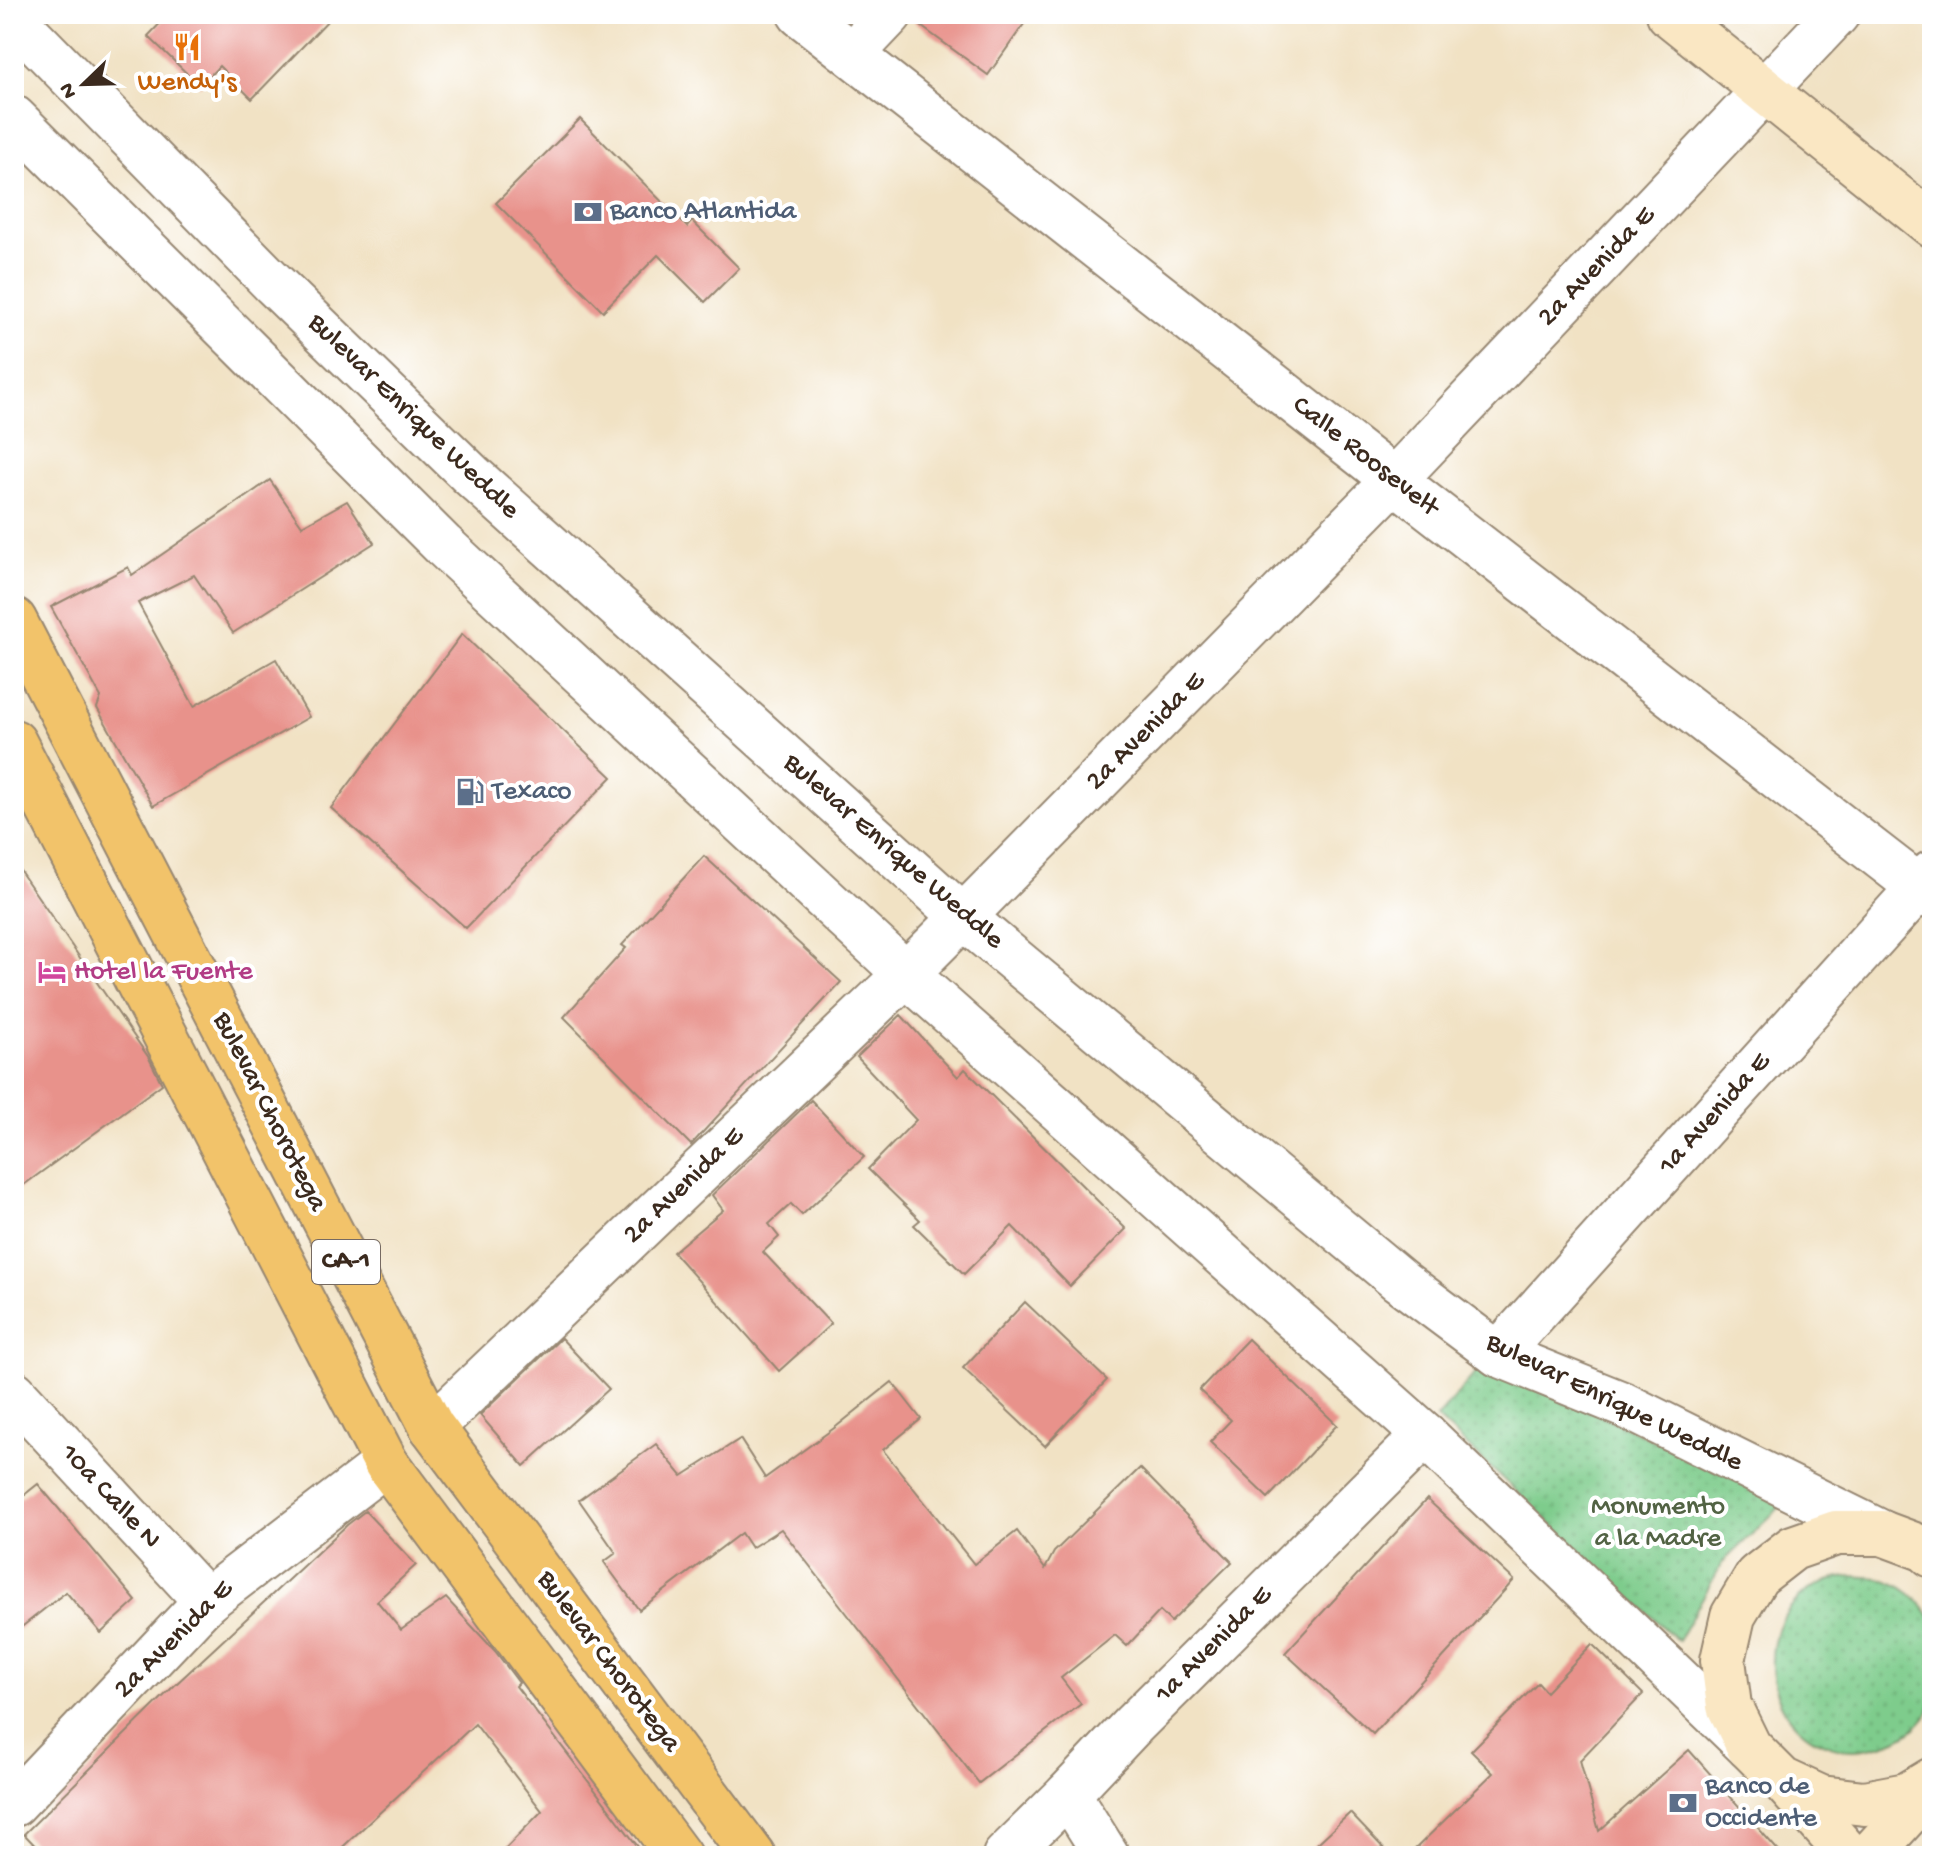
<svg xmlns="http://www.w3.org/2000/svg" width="1946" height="1870" viewBox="0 0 1946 1870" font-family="'Gochi Hand',sans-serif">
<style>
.park{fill:url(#park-dots);stroke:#5c7b55;stroke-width:2}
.building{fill:#e8928b}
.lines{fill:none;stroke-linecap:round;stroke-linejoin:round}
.minor-casing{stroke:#968671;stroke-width:48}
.tertiary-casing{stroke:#968671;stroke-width:48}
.secondary-casing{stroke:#968671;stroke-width:48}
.trunk-casing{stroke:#968671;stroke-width:48}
.minor{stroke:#fff;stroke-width:44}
.tertiary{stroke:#fff;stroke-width:44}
.secondary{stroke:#fae7c3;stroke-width:44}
.trunk{stroke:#f2c36a;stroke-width:44}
.labels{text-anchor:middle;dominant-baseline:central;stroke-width:8;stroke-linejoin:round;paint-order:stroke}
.shield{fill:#fff;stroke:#766a62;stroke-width:2}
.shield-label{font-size:26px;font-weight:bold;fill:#3b2a1e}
.food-label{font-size:28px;fill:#c56008;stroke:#fff}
.service-label{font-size:28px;fill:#4e5e75;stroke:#fff;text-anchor:start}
.street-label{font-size:28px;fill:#3b2a1e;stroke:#fff}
.hotel-label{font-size:28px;fill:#b23c85;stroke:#fff;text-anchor:start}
.park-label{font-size:28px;fill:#526344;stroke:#fff}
</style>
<defs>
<pattern id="park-dots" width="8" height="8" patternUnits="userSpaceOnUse" patternTransform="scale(2)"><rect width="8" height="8" fill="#7ecc8c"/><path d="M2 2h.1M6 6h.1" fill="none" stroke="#6eaf78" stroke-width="1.8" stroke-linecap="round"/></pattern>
</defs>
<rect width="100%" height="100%" fill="#fff"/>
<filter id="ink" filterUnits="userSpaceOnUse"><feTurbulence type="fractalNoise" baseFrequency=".0125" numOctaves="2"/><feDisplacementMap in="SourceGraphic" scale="16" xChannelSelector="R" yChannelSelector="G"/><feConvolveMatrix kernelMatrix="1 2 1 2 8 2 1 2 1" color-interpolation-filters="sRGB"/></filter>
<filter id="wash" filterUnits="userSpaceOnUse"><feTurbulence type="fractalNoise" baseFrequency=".006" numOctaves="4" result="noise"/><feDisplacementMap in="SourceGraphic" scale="32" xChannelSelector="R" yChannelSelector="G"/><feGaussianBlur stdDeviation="1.8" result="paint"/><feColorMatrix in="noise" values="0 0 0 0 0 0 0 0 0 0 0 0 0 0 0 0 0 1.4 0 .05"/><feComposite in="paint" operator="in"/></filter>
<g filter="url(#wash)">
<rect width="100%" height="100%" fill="#f1e2c4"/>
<g class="park">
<path d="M 1483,1364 L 1611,1420 L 1784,1503 L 1723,1562 L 1678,1641 L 1437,1418 Z"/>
<path d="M 1852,1576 C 1861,1577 1869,1577 1878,1578 C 1899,1582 1923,1601 1932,1620 C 1932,1641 1932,1661 1932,1682 C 1932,1689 1934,1699 1931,1706 C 1926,1722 1906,1737 1891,1742 C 1876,1747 1859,1752 1843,1749 C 1759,1735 1746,1618 1822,1583 C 1831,1579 1842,1578 1852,1576 Z"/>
</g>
<g id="blocks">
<g class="building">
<path d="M 169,14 L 334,14 L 252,99 L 219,66 L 200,86 L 148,36 Z"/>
<path d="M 914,14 L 1031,14 L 988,75 L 914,21 Z"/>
<path d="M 580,119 L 687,227 L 692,221 L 739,268 L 705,302 L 658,255 L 603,311 L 496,203 Z"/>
<path d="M 270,480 L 302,526 L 347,501 L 374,543 L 233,633 L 194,575 L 138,603 L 194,706 L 276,659 L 309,717 L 153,806 L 97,708 L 101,697 L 51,607 L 128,567 L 132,575 Z"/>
<path d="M 462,634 L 612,777 L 466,928 L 331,808 Z"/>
<path d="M 704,856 L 841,982 L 691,1145 L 564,1017 L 626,948 L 622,945 Z"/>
<path d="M 14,862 L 149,1058 L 162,1084 L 14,1192 Z"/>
<path d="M 901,1015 L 958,1077 L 965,1069 L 1126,1229 L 1070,1286 L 1012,1226 L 964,1274 L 914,1225 L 920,1220 L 868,1169 L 916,1120 L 857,1057 Z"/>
<path d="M 811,1100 L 864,1157 L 802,1215 L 791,1204 L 769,1224 L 779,1237 L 763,1252 L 831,1324 L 779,1371 L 673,1252 L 723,1210 L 712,1195 Z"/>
<path d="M 1025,1302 L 1107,1380 L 1045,1446 L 963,1368 Z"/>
<path d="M 561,1338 L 609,1389 L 524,1466 L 480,1415 Z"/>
<path d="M 1248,1339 L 1337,1425 L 1268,1498 L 1210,1442 L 1231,1420 L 1199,1390 Z"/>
<path d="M 892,1382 L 921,1419 L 883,1450 L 974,1564 L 1017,1531 L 1045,1569 L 1054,1552 L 1140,1468 L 1232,1562 L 1171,1622 L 1160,1611 L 1127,1646 L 1115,1635 L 1061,1678 L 1081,1704 L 979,1783 L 781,1529 L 751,1548 L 741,1533 L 639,1610 L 604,1562 L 616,1553 L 579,1500 L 656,1444 L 682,1476 L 740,1439 L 765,1478 L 837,1426 Z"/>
<path d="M 38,1484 L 136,1601 L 101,1633 L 66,1592 L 14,1633 L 14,1503 Z"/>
<path d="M 1427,1499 L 1514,1580 L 1373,1734 L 1285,1653 Z"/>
<path d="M 365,1511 L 416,1565 L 377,1601 L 401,1630 L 446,1598 L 495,1651 L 519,1683 L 516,1686 L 645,1856 L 498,1856 L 542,1811 L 475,1724 L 333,1856 L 45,1856 L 24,1834 L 175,1685 L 347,1525 Z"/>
<path d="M 1592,1644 L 1643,1694 L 1580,1760 L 1599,1831 L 1689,1750 L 1783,1856 L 1408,1856 L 1493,1773 L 1471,1751 L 1538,1683 L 1546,1692 Z"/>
<path d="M 1350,1813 L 1391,1856 L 1304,1856 Z"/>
</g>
</g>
</g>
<g filter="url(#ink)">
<use href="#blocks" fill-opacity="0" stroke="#968671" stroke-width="2"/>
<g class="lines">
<defs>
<g id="minor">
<path d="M 800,14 L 1394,480 L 1932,897"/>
<path d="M 852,54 L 890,14"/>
<path d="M 1498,1354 L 1932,873"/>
<path d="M 14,1393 L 206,1601"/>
<path d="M 432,1427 L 906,974 L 963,917 L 1394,480 L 1837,14"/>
<path d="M 1068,1794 L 1107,1856"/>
<path d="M 14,1804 L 206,1601 L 386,1463"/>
<path d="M 1005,1856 L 1068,1794 L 1133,1725 L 1425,1435"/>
</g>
<g id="tertiary">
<path d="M 14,19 L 274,284 L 471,475 L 963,917 L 1399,1280 L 1498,1354 L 1622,1404 L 1882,1533"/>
<path d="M 14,118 L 443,545 L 906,974 L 1425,1435 L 1749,1747"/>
</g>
<g id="secondary">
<path d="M 1669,14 L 1932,225"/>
<path d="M 1932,1555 L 1925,1549 L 1882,1533 L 1836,1533 L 1793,1548 L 1757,1576 L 1733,1616 L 1723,1660 L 1729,1706 L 1749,1747 L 1782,1780 L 1821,1798 L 1864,1803 L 1907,1795 L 1932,1780"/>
<path d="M 1786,1784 L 1850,1856"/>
<path d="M 1869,1856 L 1932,1787"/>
</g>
<g id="trunk">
<path d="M 14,620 L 432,1427 L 753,1856"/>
<path d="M 14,742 L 386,1463 L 679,1856"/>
</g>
</defs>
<use href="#minor" class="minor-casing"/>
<use href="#tertiary" class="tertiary-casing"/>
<use href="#secondary" class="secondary-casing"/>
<use href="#trunk" class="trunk-casing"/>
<use href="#minor" class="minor"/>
<use href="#tertiary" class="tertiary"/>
<use href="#secondary" class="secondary"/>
<use href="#trunk" class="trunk"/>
</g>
</g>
<defs>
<symbol id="restaurant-bare" viewBox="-9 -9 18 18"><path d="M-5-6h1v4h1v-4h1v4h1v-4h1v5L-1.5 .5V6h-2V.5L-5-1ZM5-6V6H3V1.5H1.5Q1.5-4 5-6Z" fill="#e8710a" stroke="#fff" stroke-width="2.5" paint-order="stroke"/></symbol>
<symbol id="bank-bare" viewBox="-9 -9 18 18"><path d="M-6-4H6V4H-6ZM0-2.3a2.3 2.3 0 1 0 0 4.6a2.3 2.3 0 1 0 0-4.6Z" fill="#5c6f8a" stroke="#fff" stroke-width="2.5" paint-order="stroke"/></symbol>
<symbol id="fuel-bare" viewBox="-9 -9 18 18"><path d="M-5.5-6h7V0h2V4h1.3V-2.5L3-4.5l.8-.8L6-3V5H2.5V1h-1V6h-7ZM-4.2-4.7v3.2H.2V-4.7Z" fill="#5c6f8a" stroke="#fff" stroke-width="2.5" paint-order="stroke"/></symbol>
<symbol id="hotel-bare" viewBox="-9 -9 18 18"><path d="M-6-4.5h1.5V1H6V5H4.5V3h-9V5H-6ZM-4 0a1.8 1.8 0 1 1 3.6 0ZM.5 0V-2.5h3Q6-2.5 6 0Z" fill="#d1479c" stroke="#fff" stroke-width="2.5" paint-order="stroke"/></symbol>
</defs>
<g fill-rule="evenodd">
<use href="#restaurant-bare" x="167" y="27" width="40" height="40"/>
<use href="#bank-bare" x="568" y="192" width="40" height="40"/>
<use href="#fuel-bare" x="450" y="772" width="40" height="40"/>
<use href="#hotel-bare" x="32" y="952" width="40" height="40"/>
<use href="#bank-bare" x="1663" y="1783" width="40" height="40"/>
</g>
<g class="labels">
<rect class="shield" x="312" y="1240" width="68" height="44" rx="6"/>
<g class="shield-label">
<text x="346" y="1262">CA-1</text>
</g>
<g class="food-label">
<text x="187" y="83">Wendy's</text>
</g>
<g class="service-label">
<text x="610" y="212">Banco Atlantida</text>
<text x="492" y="792">Texaco</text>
<text x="1705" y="1787">Banco de<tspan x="1705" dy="32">Occidente</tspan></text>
</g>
<g class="street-label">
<text transform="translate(1597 267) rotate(-46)">2a Avenida E</text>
<text transform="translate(413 417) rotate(44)">Bulevar Enrique Weddle</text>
<text transform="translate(1365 457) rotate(38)">Calle Roosevelt</text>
<text transform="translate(1146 732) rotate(-45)">2a Avenida E</text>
<text transform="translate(893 852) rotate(41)">Bulevar Enrique Weddle</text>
<text transform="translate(269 1112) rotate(63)">Bulevar Chorotega</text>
<text transform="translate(1715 1114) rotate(-48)">1a Avenida E</text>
<text transform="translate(684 1186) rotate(-44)">2a Avenida E</text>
<text transform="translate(1614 1403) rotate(26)">Bulevar Enrique Weddle</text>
<text transform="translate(110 1497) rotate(47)">10a Calle N</text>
<text transform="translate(174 1640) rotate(-45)">2a Avenida E</text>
<text transform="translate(1214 1645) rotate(-45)">1a Avenida E</text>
<text transform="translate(608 1662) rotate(53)">Bulevar Chorotega</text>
</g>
<g class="hotel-label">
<text x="74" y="972">Hotel la Fuente</text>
</g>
<g class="park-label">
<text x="1658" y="1507">Monumento<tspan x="1658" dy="32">a la Madre</tspan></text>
</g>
</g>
<rect width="1946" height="1870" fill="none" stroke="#fff" stroke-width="48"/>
<g transform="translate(84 84) rotate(247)" stroke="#ffffff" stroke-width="6" paint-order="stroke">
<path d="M0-6L14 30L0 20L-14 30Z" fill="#3b2a1e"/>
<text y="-12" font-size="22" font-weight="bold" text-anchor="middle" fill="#3b2a1e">N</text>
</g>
</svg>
